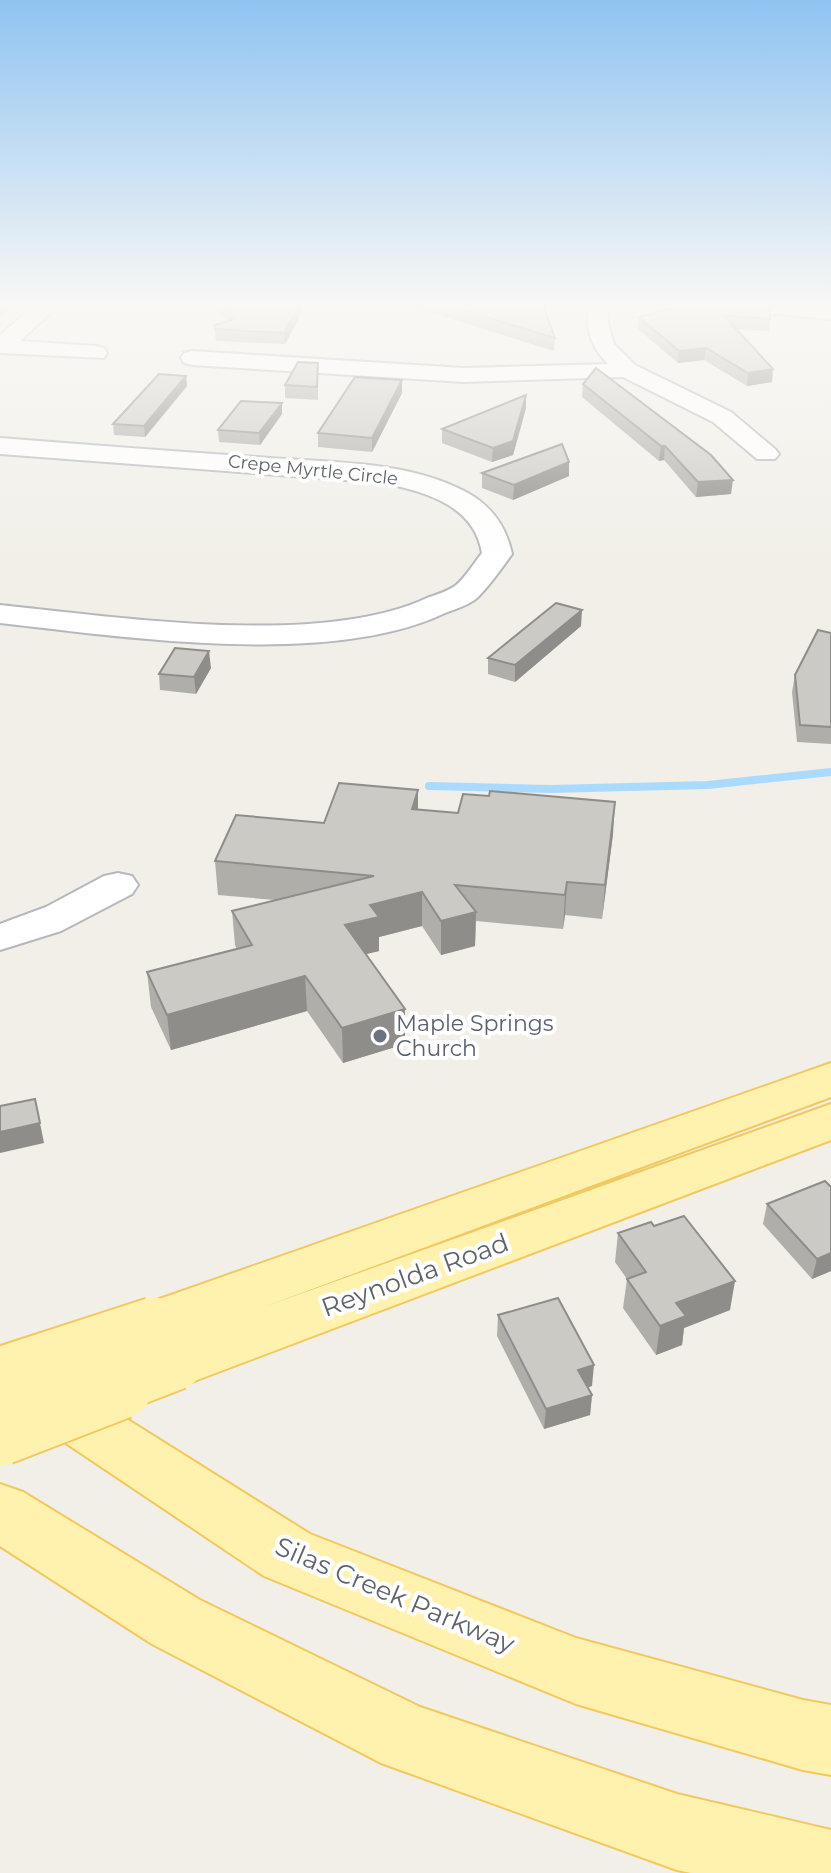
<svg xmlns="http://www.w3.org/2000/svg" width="831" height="1873" viewBox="0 0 831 1873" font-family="Montserrat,sans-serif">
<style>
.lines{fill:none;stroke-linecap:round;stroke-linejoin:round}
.stream{stroke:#aadaff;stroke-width:8}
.minor-casing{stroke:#b5b8bc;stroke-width:4}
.major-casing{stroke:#f2c960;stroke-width:4}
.minor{fill:#fff;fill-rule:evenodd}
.major{fill:#fff2af;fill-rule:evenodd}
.major-bridge-far1-casing{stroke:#f2c960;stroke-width:57;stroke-linecap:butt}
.major-bridge-casing{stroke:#f2c960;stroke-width:72;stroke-linecap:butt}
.major-bridge-far1{stroke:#fff2af;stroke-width:53}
.major-bridge{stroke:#fff2af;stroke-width:68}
.wall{fill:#afaea9}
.shaded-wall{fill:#8f8d8a}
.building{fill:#cccac5;stroke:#8f8d8a;stroke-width:2}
.worship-dot{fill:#6b7280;stroke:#fff;stroke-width:3}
.labels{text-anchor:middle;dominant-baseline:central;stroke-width:8;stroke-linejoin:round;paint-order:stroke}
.far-street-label{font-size:18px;fill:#5f6368;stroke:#fff}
.worship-label{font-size:22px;fill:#5b616d;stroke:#fff;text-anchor:start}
.near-street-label{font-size:26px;fill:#5f6368;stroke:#fff}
</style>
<rect width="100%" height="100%" fill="#f1efe8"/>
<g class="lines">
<path class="stream" d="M 429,786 L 551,789 L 708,785 L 831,772"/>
<defs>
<g id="minor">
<path d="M 38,303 L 61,303 L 20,341 L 96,346 L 104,348 L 107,353 L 104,358 L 0,353 L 0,335 Z"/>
<path d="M 589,303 L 609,303 L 608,323 L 614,344 L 635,365 L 731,412 L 775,449 L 779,454 L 775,459 L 757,459 L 713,422 L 623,377 L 464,382 L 192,365 L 184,363 L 181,358 L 184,353 L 192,351 L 464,368 L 608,364 C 590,345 585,330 589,303 Z"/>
<path d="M 712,303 L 831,307 L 831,319 L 722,309 Z"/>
<path d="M 0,438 C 86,445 171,451 257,457 C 325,463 404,459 466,492 C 492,506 506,526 512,554 C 502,568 490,585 478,597 C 470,605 455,609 445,613 C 330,668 125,637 0,623 L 0,605 C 118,617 320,648 427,598 C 436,595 448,591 455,586 C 465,578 474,563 482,553 C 474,505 427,493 385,483 L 0,454 Z"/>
<path d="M 118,873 L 132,876 L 138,885 L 132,894 L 61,931 L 0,950 L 0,924 L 46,907 L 104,876 Z"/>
</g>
<g id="major">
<path d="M 831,1063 L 831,1097 L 250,1312 L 831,1104 L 831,1140 L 197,1380 L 176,1387 L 155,1380 L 147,1363 L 155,1346 L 134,1340 L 125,1324 L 134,1308 Z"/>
<path d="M 45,1373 L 66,1381 L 310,1534 L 576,1638 L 803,1700 L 831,1705 L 831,1775 L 803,1770 L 576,1704 L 264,1576 L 24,1415 L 15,1398 L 24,1381 Z"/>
<path d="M 0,1484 L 23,1492 L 200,1600 L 420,1707 L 677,1794 L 831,1830 L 831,1873 L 691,1873 L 677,1870 L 381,1763 L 152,1644 L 0,1546 Z"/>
</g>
</defs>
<use href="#minor" class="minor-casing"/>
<use href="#major" class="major-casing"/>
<use href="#minor" class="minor"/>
<use href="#major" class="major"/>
<defs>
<g id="major-bridge-far1">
<path d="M 0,1374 L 154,1324"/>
<path d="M 114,1387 L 176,1363"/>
</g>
<path id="major-bridge" d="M 0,1431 L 119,1385"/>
</defs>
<use href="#major-bridge-far1" class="major-bridge-far1-casing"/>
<use href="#major-bridge" class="major-bridge-casing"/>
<use href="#major-bridge-far1" class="major-bridge-far1"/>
<use href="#major-bridge" class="major-bridge"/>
</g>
<g class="wall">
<path d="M 211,303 L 283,303 L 275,308 L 302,312 L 285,344 L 216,341 L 214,325 L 228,321 Z"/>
<path d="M 410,303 L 545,303 L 543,306 L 555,338 L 554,351 L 410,306 Z"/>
<path d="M 691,303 L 770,319 L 769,331 L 736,329 L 772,382 L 747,386 L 704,360 L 678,363 L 638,329 L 639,317 Z"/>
<path d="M 318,363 L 318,400 L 285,398 L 285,385 Z"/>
<path d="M 186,376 L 187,386 L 145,437 L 114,435 L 113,424 Z"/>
<path d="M 583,384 L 731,494 L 696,497 L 664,460 L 659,461 L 582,397 Z"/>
<path d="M 402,393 L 372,452 L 318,447 L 318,433 Z"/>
<path d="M 282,403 L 282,414 L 260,445 L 219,442 L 218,430 Z"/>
<path d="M 526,408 L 513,455 L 492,462 L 442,443 L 442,429 Z"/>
<path d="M 569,462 L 569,476 L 513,500 L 482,488 L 482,473 Z"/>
<path d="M 581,626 L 515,682 L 488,674 L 488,658 Z"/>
<path d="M 831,633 L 831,744 L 797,742 L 792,692 L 795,675 Z"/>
<path d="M 211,668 L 196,694 L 160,690 L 159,674 Z"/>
<path d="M 418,790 L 418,810 L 613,834 L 602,919 L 565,915 L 563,929 L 476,921 L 475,946 L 441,955 L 422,926 L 379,937 L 379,951 L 366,954 L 405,1009 L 405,1044 L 343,1063 L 307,1011 L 171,1050 L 151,1007 L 147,972 L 237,949 L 235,945 L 232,911 L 275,900 L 218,895 L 215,861 Z"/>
<path d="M 831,1187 L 831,1271 L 812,1279 L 763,1224 L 767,1204 Z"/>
<path d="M 654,1226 L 730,1310 L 684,1328 L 682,1345 L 656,1355 L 623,1308 L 627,1279 L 615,1262 L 618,1233 Z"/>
<path d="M 498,1315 L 592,1386 L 587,1387 L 592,1395 L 590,1415 L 544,1429 L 497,1336 Z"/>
</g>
<g class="shaded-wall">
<path d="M 3,303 L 16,303 L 0,317 L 0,306 Z"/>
<path d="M 271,303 L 283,303 L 271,310 Z"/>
<path d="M 300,303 L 302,303 L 302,312 L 285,344 L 284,333 Z"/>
<path d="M 706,348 L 704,360 L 678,363 L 679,351 Z"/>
<path d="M 773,369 L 772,382 L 747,386 L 748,373 Z"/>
<path d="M 186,376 L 187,386 L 145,437 L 144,426 Z"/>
<path d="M 402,380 L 402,393 L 372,452 L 372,438 Z"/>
<path d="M 526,395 L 526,408 L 513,455 L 492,462 L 493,448 Z"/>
<path d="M 282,403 L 282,414 L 260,445 L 259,433 Z"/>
<path d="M 661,446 L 665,446 L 664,460 L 659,461 Z"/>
<path d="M 569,462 L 569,476 L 513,500 L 514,485 Z"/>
<path d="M 733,480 L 731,494 L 696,497 L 698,482 Z"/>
<path d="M 582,610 L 581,626 L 515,682 L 515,665 Z"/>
<path d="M 209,651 L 211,668 L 196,694 L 194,677 Z"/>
<path d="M 418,790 L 418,822 L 412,809 Z"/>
<path d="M 615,802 L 613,834 L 602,919 L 605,885 Z"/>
<path d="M 567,882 L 565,915 L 563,929 L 565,895 Z"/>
<path d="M 422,892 L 422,926 L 379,937 L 379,951 L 346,959 L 345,925 L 370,905 Z"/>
<path d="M 476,912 L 475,946 L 441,955 L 441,921 Z"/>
<path d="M 305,976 L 307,1011 L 171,1050 L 167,1015 Z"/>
<path d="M 405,1009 L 405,1044 L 343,1063 L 342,1028 Z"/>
<path d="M 40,1123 L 44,1143 L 0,1153 L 0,1132 Z"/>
<path d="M 831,1253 L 831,1271 L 812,1279 L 817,1259 Z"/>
<path d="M 735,1281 L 730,1310 L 684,1328 L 682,1345 L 656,1355 L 660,1326 L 676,1303 Z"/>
<path d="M 594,1365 L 592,1386 L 577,1391 L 578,1370 Z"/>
<path d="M 592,1395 L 590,1415 L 544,1429 L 546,1409 Z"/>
</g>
<g class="building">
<path d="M 221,303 L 273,303 L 275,308 L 293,303 L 300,303 L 284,333 L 215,329 L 214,325 L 235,319 Z"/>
<path d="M 440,303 L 542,303 L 555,338 Z"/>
<path d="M 691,303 L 756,303 L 770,305 L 770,319 L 724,316 L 773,369 L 748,373 L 706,348 L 679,351 L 639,317 Z"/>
<path d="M 298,362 L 318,363 L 317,387 L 285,385 Z"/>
<path d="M 596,368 L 711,455 L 733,480 L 698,482 L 665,446 L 661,446 L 583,384 Z"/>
<path d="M 159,374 L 186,376 L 144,426 L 113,424 Z"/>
<path d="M 355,377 L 402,380 L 372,438 L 318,433 Z"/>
<path d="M 526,395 L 513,441 L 493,448 L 442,429 Z"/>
<path d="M 241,401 L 282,403 L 259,433 L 218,430 Z"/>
<path d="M 562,444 L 569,462 L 514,485 L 482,473 Z"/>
<path d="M 556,603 L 582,610 L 515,665 L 488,658 Z"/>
<path d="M 818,630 L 831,633 L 831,727 L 800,725 L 795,675 Z"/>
<path d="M 175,648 L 209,651 L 194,677 L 159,674 Z"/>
<path d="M 339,783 L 418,790 L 412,809 L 458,813 L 463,794 L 489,796 L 490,791 L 615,802 L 605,885 L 567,882 L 565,895 L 455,885 L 476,912 L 441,921 L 422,892 L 370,905 L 379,917 L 345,925 L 405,1009 L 342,1028 L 305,976 L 167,1015 L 147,972 L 252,945 L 232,911 L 374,876 L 215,861 L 236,815 L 324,823 Z"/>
<path d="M 35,1099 L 40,1123 L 0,1132 L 0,1106 Z"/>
<path d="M 825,1181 L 831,1187 L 831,1253 L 817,1259 L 767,1204 Z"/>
<path d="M 684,1216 L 735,1281 L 676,1303 L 686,1316 L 660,1326 L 627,1279 L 646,1272 L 618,1233 L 651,1222 L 654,1226 Z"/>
<path d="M 558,1298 L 594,1365 L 578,1370 L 592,1395 L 546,1409 L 498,1315 Z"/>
</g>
<linearGradient id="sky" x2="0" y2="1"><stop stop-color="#8fc3f1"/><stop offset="0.54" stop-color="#f9f8f5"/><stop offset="1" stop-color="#f9f8f5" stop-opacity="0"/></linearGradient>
<rect width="831" height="566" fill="url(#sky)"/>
<circle class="worship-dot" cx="380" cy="1036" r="8"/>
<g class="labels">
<g class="far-street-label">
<text transform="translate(313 470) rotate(6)">Crepe Myrtle Circle</text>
</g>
<g class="worship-label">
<text x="396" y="1023">Maple Springs<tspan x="396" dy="25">Church</tspan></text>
</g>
<g class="near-street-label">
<text transform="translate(415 1275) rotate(-20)">Reynolda Road</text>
<text transform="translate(395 1595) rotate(23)">Silas Creek Parkway</text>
</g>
</g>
</svg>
